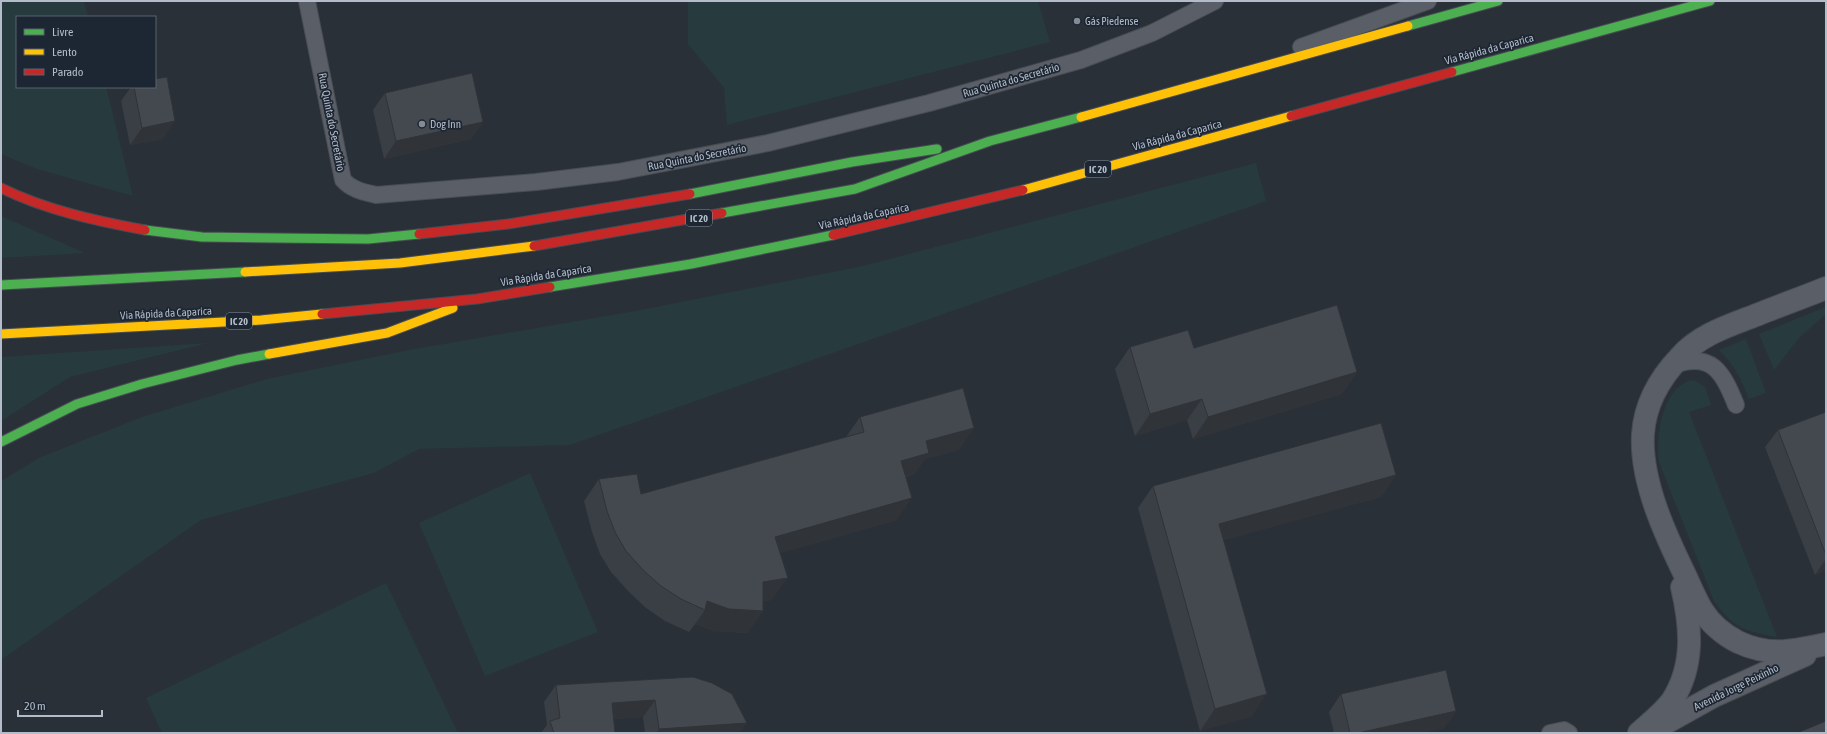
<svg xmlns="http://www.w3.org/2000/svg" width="1827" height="734" viewBox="0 0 1827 734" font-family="'Asap Condensed',sans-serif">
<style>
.green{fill:#273a3e}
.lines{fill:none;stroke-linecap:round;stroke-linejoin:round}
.lane-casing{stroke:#484c53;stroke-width:18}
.street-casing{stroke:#484c53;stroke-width:24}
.fast-casing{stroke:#474c53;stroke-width:11}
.slow-casing{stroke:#474c53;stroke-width:11}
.jam-casing{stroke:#474c53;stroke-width:11}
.lane{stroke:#5a5e66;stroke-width:16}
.street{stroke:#5a5e66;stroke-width:22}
.fast{stroke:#4caf50;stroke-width:9}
.slow{stroke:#ffc107;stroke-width:9}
.jam{stroke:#c62828;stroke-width:9}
.wall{fill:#3a3f45}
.shaded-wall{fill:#303338}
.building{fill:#444950;stroke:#303338}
.poi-dot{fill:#848b96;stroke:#1d2633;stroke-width:1.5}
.labels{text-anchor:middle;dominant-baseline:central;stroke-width:3.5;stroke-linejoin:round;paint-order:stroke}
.shield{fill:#1d2633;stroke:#878f9c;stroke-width:1}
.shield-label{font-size:10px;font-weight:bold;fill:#b4bcc9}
.poi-label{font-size:11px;fill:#b4bcc9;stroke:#1d2633;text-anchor:start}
.street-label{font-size:11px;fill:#b4bcc9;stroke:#1d2633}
</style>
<rect width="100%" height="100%" fill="#2a3038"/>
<g class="green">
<path d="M 1,1 L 84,1 L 88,17 L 17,17 L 17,87 L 106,87 L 133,196 L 37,169 L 1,154 Z"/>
<path d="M 688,1 L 1038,1 L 1050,42 L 727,125 L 724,88 L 688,44 Z"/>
<path d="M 1256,163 L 1266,201 L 570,445 L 419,449 L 374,473 L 201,520 L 1,660 L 1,481 L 41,457 L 142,417 L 267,379 L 409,350 L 641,310 L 863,266 Z"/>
<path d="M 1,216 L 85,253 L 1,258 Z"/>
<path d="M 1826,307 L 1826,314 L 1799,338 L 1774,370 L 1759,334 Z"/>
<path d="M 1746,339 L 1766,393 L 1749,399 C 1741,378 1735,366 1719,350 Z"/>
<path d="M 208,343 L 70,377 L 1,421 L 1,357 Z"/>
<path d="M 1694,380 L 1705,387 L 1711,405 L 1689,412 L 1777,637 C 1745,631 1734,629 1714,601 L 1659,462 C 1655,436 1663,384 1694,380 Z"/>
<path d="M 530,473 L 598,632 L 485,676 L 419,523 Z"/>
<path d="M 386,583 L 458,733 L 162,733 L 146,698 Z"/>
</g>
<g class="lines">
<defs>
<g id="lane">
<path d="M 307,1 L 343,180 C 352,190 364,192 376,195 L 536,182 L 618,172 L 768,143 L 929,103 L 1081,60 L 1152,33 L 1215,1"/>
<path d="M 1301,47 L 1428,1"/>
<path d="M 1672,366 C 1712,350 1723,373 1736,405"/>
<path d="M 1550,733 L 1564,730 L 1569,733"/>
</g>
<g id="street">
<path d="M 1826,288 C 1804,297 1781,305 1759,314 C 1731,325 1700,334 1680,357 C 1659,379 1645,404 1643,434 C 1640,481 1666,536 1686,577 C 1691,588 1696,600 1702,610 C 1710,623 1724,635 1738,642 C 1770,657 1793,651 1826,644"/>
<path d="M 1653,730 L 1714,696 L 1805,655"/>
<path d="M 1639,733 C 1650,723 1663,713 1672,701 C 1695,665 1691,626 1682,587"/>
</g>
<g id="fast">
<path d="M 1408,26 L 1498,1"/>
<path d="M 1452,72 L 1710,1"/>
<path d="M 690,194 L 852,162 L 937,149"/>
<path d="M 722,213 L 855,189 L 990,141 L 1081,117"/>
<path d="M 145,230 L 202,237 L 368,239 L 419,234"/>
<path d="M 1,285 L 245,272"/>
<path d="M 550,287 L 691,264 L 833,235"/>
<path d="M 1,442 L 77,404 L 142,384 L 237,360 L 269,354"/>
</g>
<g id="slow">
<path d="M 1081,117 L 1408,26"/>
<path d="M 1023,190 L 1291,116"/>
<path d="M 245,272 L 400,263 L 534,246"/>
<path d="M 1,334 L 261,320 L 322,314"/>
<path d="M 269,354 L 387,333 L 453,308"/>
</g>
<g id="jam">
<path d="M 1291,116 L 1452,72"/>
<path d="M 1,188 C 46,210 96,221 145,230"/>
<path d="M 419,234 L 508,224 L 690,194"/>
<path d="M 833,235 L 1023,190"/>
<path d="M 534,246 L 722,213"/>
<path d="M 322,314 L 477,299 L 550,287"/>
</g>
</defs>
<use href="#lane" class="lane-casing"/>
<use href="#street" class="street-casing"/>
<use href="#fast" class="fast-casing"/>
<use href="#slow" class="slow-casing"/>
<use href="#jam" class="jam-casing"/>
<use href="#lane" class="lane"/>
<use href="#street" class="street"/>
<use href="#fast" class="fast"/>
<use href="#slow" class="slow"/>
<use href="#jam" class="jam"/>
</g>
<g class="wall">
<path d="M 131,87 L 155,87 L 163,139 L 130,145 L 121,101 Z"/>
<path d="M 385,93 L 483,122 L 471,139 L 384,159 L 373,110 Z"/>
<path d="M 1130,347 L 1194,348 L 1357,372 L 1342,394 L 1193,439 L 1187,420 L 1135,436 L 1115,369 Z"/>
<path d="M 1826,412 L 1826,570 L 1815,575 L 1765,447 L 1778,430 Z"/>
<path d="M 860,417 L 959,450 L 925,459 L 914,474 L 906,477 L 897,520 L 780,553 L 772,600 L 763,601 L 748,633 L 714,631 L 695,624 L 689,632 L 665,621 L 646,608 L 629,592 L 611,572 L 600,554 L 592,532 L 584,501 L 599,479 L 641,494 L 846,437 Z"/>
<path d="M 1396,475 L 1381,497 L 1223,540 L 1252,716 L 1200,731 L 1138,508 L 1153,486 Z"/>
<path d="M 693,677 L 740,733 L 645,733 L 643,717 L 614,719 L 615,733 L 541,733 L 547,725 L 544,702 L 556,685 Z"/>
<path d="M 1341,694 L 1456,711 L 1444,728 L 1422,733 L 1334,733 L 1329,712 Z"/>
</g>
<g class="shaded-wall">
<path d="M 175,121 L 163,139 L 130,145 L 142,128 Z"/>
<path d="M 483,122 L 471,139 L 384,159 L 396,141 Z"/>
<path d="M 1357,372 L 1342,394 L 1193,439 L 1208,417 Z"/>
<path d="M 1202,399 L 1187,420 L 1135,436 L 1150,414 Z"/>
<path d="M 974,428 L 959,450 L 925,459 L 914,474 L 886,482 L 901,461 L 926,441 Z"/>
<path d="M 1396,475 L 1381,497 L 1204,546 L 1219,524 Z"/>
<path d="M 912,498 L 897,520 L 760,559 L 775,537 Z"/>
<path d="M 1826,559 L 1826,570 L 1815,575 Z"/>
<path d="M 788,578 L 772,600 L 747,604 L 763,582 Z"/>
<path d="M 707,601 L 763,611 L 748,633 L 714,631 L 695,624 L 705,610 Z"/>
<path d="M 1267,694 L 1252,716 L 1200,731 L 1215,709 Z"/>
<path d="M 655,700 L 643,717 L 600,720 L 612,703 Z"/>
<path d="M 1456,711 L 1444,728 L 1422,733 L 1358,733 Z"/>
<path d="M 747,723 L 740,733 L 656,733 L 659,729 Z"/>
</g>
<g class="building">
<path d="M 472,73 L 483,122 L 396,141 L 385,93 Z"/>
<path d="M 167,77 L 175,121 L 142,128 L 134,87 L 155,87 L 155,79 Z"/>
<path d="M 1337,305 L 1357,372 L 1208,417 L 1202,399 L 1150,414 L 1130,347 L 1188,330 L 1194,348 Z"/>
<path d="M 963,388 L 974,428 L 926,441 L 929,453 L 901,461 L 912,498 L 775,537 L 788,578 L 763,582 L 763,611 L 729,609 L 707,601 L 705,610 L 681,599 L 661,586 L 644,571 L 626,551 L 615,532 L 607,511 L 599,479 L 637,474 L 641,494 L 864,432 L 860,417 Z"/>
<path d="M 1826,412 L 1826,555 L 1778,430 Z"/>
<path d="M 1381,423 L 1396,475 L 1219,524 L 1267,694 L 1215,709 L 1153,486 Z"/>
<path d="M 1446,670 L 1456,711 L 1358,733 L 1350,733 L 1341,694 Z"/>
<path d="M 693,677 L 712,683 L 732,694 L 747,723 L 659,729 L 655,700 L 612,703 L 615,733 L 554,733 L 550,721 L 560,718 L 556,685 Z"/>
<path d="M 1826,721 L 1826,733 L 1797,733 Z"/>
</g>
<g class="poi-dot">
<circle cx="1077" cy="21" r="4"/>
<circle cx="422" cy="124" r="4"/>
</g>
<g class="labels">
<g class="shield">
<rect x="1085" y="161" width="26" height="16" rx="3"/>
<rect x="686" y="210" width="26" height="16" rx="3"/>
<rect x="226" y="313" width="26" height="16" rx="3"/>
</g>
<g class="shield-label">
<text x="1098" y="169">IC 20</text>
<text x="699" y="218">IC 20</text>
<text x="239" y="321">IC 20</text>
</g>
<g class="poi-label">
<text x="1085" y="21">Gás Piedense</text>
<text x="430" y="124">Dog Inn</text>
</g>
<g class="street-label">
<text transform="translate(1489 49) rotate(-15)">Via Rápida da Caparica</text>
<text transform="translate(1011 80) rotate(-16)">Rua Quinta do Secretário</text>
<text transform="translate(332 122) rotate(79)">Rua Quinta do Secretário</text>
<text transform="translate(1177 135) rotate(-15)">Via Rápida da Caparica</text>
<text transform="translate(697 157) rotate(-11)">Rua Quinta do Secretário</text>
<text transform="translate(864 216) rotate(-12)">Via Rápida da Caparica</text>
<text transform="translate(546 275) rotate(-9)">Via Rápida da Caparica</text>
<text transform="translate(166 313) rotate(-3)">Via Rápida da Caparica</text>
<text transform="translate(1736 687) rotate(-26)">Avenida Jorge Peixinho</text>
</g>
</g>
<rect width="1827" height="734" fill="none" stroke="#b4bcc9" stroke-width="4"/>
<rect x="16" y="16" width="140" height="72" fill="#1d2633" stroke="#59626f"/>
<rect x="24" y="29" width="20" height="6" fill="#4caf50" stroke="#59626f"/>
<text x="52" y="36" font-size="12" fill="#b4bcc9">Livre</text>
<rect x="24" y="49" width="20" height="6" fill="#ffc107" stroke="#59626f"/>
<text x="52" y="56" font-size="12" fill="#b4bcc9">Lento</text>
<rect x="24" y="69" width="20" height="6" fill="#c62828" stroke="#59626f"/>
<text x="52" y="76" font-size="12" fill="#b4bcc9">Parado</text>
<path d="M18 710v6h84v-6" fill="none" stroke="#b4bcc9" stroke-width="2"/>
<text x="24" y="710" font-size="12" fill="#b4bcc9" stroke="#1d2633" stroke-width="3" paint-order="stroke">20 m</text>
</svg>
